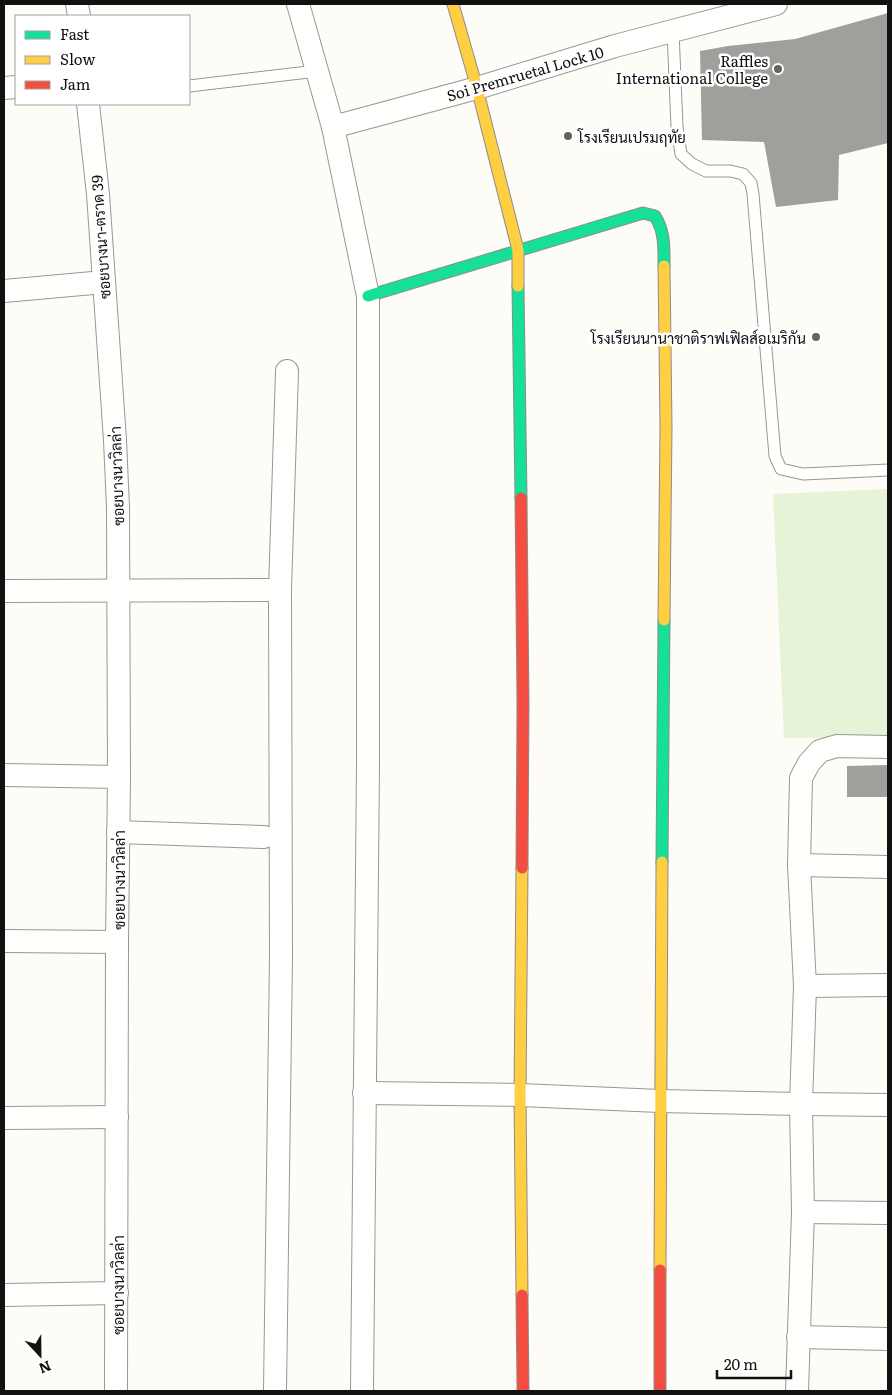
<svg xmlns="http://www.w3.org/2000/svg" width="892" height="1395" viewBox="0 0 892 1395" font-family="Literata,Sarabun,serif">
<style>
.green{fill:#e7f3d7}
.building{fill:#a19f9c}
.lines{fill:none;stroke-linecap:round;stroke-linejoin:round}
.lane-casing{stroke:#979795;stroke-width:13}
.street-casing{stroke:#979795;stroke-width:24}
.fast-casing{stroke:#8e8d8b;stroke-width:13}
.slow-casing{stroke:#8e8d8b;stroke-width:13}
.jam-casing{stroke:#8e8d8b;stroke-width:13}
.lane{stroke:#fffffe;stroke-width:11}
.street{stroke:#fffffe;stroke-width:22}
.fast{stroke:#16e098;stroke-width:11}
.slow{stroke:#ffcf43;stroke-width:11}
.jam{stroke:#f24e42;stroke-width:11}
.poi-dot{fill:#646362;stroke:#fff;stroke-width:2}
.labels{text-anchor:middle;dominant-baseline:central;stroke-width:5;stroke-linejoin:round;paint-order:stroke}
.poi-label{font-size:15px;fill:#111;stroke:#fff;text-anchor:end}
.street-label{font-size:15px;fill:#111;stroke:#fff}
</style>
<rect width="100%" height="100%" fill="#fdfcf7"/>
<path class="green" d="M 888,489 L 888,739 L 784,738 L 773,494 Z"/>
<g class="building">
<path d="M 888,13 L 888,143 L 839,155 L 838,200 L 776,207 L 764,142 L 702,140 L 700,51 L 728,46 L 795,39 Z"/>
<path d="M 887,765 L 887,797 L 847,797 L 847,766 Z"/>
</g>
<g class="lines">
<defs>
<g id="lane">
<path d="M 673,31 L 677,127 L 681,154 L 692,164 L 706,171 L 730,171 L 743,174 L 751,183 L 753,194 L 775,456 L 781,469 L 803,474 L 888,470"/>
<path d="M 189,86 L 317,71"/>
</g>
<g id="street">
<path d="M 77,4 L 79,16"/>
<path d="M 298,4 L 333,127 L 368,296 L 368,764 L 362,1391"/>
<path d="M 4,88 L 16,87"/>
<path d="M 88,104 L 98,194 L 115,440 L 118,508 L 119,777 L 117,942 L 116,1391"/>
<path d="M 333,127 L 477,88 L 615,46 L 776,4"/>
<path d="M 4,291 L 104,282"/>
<path d="M 4,591 L 280,590"/>
<path d="M 4,775 L 119,777"/>
<path d="M 118,832 L 264,837"/>
<path d="M 799,865 L 888,867"/>
<path d="M 4,941 L 117,942"/>
<path d="M 805,986 L 888,985"/>
<path d="M 364,1093 L 520,1095 L 660,1101 L 801,1104 L 888,1105"/>
<path d="M 4,1118 L 117,1117"/>
<path d="M 803,1212 L 888,1213"/>
<path d="M 4,1295 L 117,1293"/>
<path d="M 798,1337 L 888,1339"/>
<path d="M 275,1391 L 281,956 L 280,590 L 287,371"/>
<path d="M 797,1391 L 803,1212 L 801,1104 L 805,986 L 799,865 L 801,778 L 809,763 L 820,751 L 837,746 L 888,747"/>
</g>
<g id="fast">
<path d="M 518,286 L 521,498"/>
<path d="M 368,296 L 643,213 L 655,216 C 665,232 664,248 664,266"/>
<path d="M 662,862 L 664,620"/>
</g>
<g id="slow">
<path d="M 453,4 L 477,88 L 518,250 L 518,286"/>
<path d="M 664,620 L 666,427 L 664,266"/>
<path d="M 522,868 L 520,1095 L 522,1295"/>
<path d="M 660,1270 L 662,862"/>
</g>
<g id="jam">
<path d="M 521,498 L 523,704 L 522,868"/>
<path d="M 660,1270 L 660,1391"/>
<path d="M 522,1295 L 523,1391"/>
</g>
</defs>
<use href="#lane" class="lane-casing"/>
<use href="#street" class="street-casing"/>
<use href="#fast" class="fast-casing"/>
<use href="#slow" class="slow-casing"/>
<use href="#jam" class="jam-casing"/>
<use href="#lane" class="lane"/>
<use href="#street" class="street"/>
<use href="#fast" class="fast"/>
<use href="#slow" class="slow"/>
<use href="#jam" class="jam"/>
</g>
<g class="poi-dot">
<circle cx="778" cy="69" r="5"/>
<circle cx="568" cy="136" r="5"/>
<circle cx="816" cy="337" r="5"/>
</g>
<g class="labels">
<g class="poi-label">
<text x="768" y="60">Raffles<tspan x="768" dy="17">International College</tspan></text>
<text x="578" y="136" text-anchor="start">โรงเรียนเปรมฤทัย</text>
<text x="806" y="337">โรงเรียนนานาชาติราฟเฟิลส์อเมริกัน</text>
</g>
<g class="street-label">
<text transform="translate(525 73) rotate(-16)">Soi Premruetal Lock 10</text>
<text transform="translate(100 237) rotate(-94)">ซอยบางนา-ตราด 39</text>
<text transform="translate(116 476) rotate(-92)">ซอยบางนาวิลล่า</text>
<text transform="translate(118 880) rotate(-90)">ซอยบางนาวิลล่า</text>
<text transform="translate(117 1285) rotate(-90)">ซอยบางนาวิลล่า</text>
</g>
</g>
<rect width="892" height="1395" fill="none" stroke="#111111" stroke-width="10"/>
<rect x="15" y="15" width="175" height="90" fill="#ffffff" stroke="#a0a0a0"/>
<rect x="25" y="31" width="25" height="8" fill="#16e098" stroke="#a0a0a0"/>
<text x="60" y="40" font-size="15" fill="#111111">Fast</text>
<rect x="25" y="56" width="25" height="8" fill="#ffcf43" stroke="#a0a0a0"/>
<text x="60" y="65" font-size="15" fill="#111111">Slow</text>
<rect x="25" y="81" width="25" height="8" fill="#f24e42" stroke="#a0a0a0"/>
<text x="60" y="90" font-size="15" fill="#111111">Jam</text>
<g transform="translate(40 1355) rotate(158)" stroke="#ffffff" stroke-width="4" paint-order="stroke">
<path d="M0-4L9 19L0 12L-9 19Z" fill="#111111"/>
<text y="-8" font-size="14" font-weight="bold" text-anchor="middle" fill="#111111">N</text>
</g>
<path d="M717 1370v8h74v-8" fill="none" stroke="#111111" stroke-width="2.5"/>
<text x="724" y="1370" font-size="15" fill="#111111" stroke="#ffffff" stroke-width="4" paint-order="stroke">20 m</text>
</svg>
